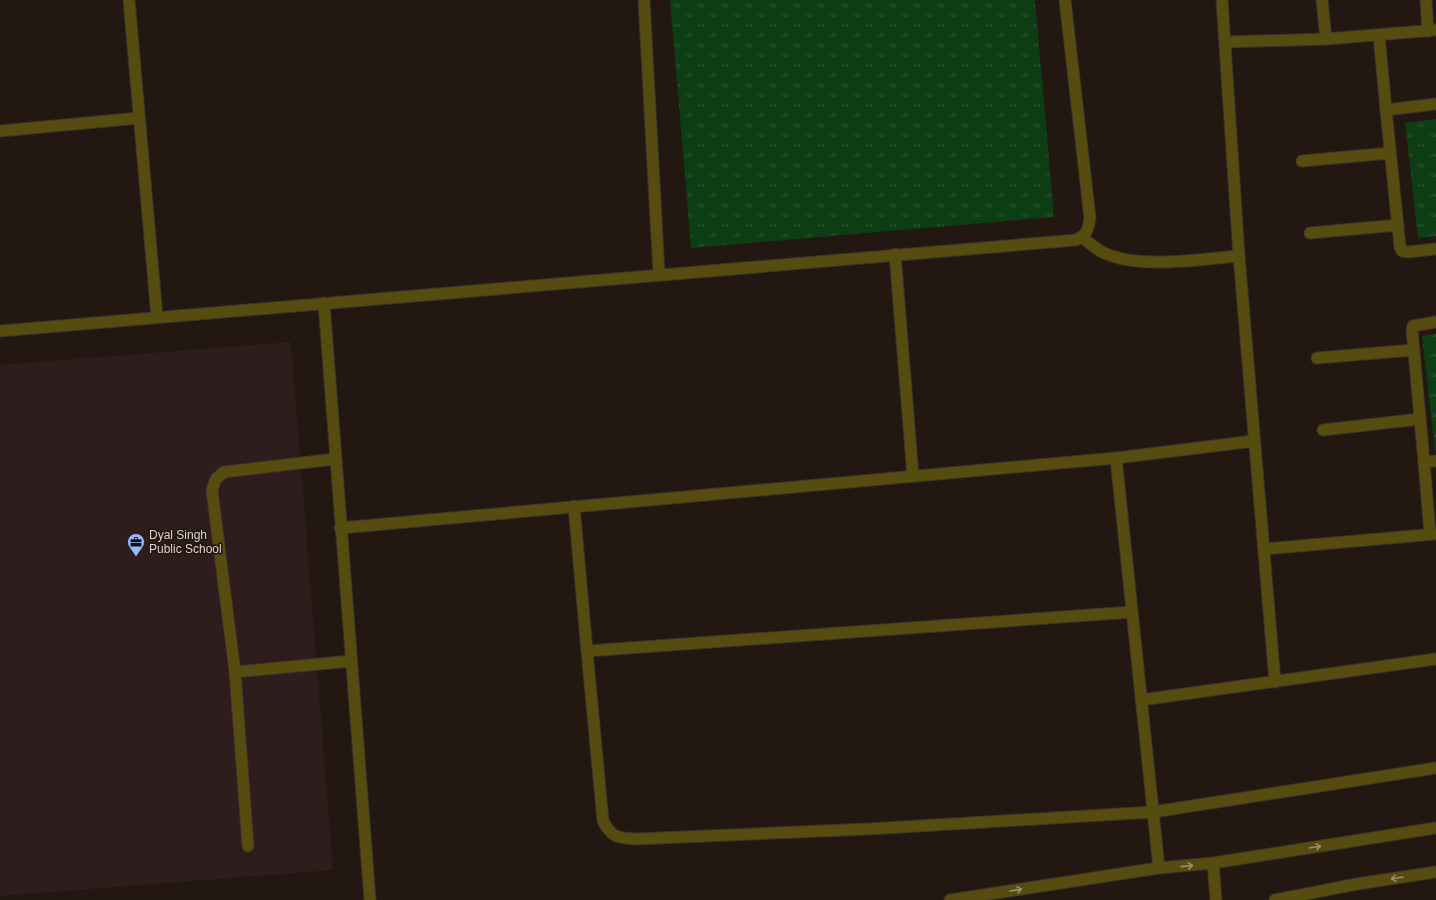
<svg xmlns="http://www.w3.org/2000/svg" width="1436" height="900" viewBox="0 0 1436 900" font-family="Arial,sans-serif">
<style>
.education{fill:#2f1c1c}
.grass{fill:url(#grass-tufts)}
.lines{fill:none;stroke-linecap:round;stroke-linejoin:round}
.service-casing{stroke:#3d322c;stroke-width:13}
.minor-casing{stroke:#3d322c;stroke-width:13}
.tertiary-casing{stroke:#3d322c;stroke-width:13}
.service{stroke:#564c0f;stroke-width:11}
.minor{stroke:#564c0f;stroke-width:11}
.tertiary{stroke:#564c0f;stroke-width:11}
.oneway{stroke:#99906f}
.labels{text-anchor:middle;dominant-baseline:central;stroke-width:3.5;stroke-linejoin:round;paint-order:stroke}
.poi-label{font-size:12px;fill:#dcd4cf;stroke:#231811;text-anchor:start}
</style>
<defs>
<pattern id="grass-tufts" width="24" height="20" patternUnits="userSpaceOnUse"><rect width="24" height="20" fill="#0c3d13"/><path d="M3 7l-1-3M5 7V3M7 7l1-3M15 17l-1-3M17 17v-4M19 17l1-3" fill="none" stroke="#2f5834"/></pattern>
</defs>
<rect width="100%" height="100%" fill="#231811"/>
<path class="education" d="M 291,342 L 333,870 L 0,896 L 0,365 Z"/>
<g class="grass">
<path d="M 670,0 L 1035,0 L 1054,217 L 691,248 Z"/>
<path d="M 1436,119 L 1436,236 L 1418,238 L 1405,123 Z"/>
<path d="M 1436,334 L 1436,450 L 1435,451 L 1422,336 Z"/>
</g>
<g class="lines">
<defs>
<g id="service">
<path d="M 1379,35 L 1386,110"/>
<path d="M 1436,104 L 1386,110 L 1400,247 L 1402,251 L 1408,252 L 1436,249"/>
<path d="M 1302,161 L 1390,153"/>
<path d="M 1310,233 L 1398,225"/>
<path d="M 1436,322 L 1413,326 L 1412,330 L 1424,462 L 1436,461"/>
<path d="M 1317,358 L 1413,350"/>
<path d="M 1323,430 L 1420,419"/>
<path d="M 1424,462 L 1430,534"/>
<path d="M 235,672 L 351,661"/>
<path d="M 248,846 L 235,672 L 212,490 L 216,479 L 224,472 L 335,459"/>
</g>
<g id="minor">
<path d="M 129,0 L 157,317"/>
<path d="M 644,0 L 659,274"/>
<path d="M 1222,0 L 1239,256 L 1275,682"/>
<path d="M 1322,0 L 1326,39"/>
<path d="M 1426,0 L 1428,31"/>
<path d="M 1226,42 L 1326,39 L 1436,30"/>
<path d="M 0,131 L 139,118"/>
<path d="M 1082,237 C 1088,242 1095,248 1102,252 C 1138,270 1199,259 1239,256"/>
<path d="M 895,254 L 913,476"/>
<path d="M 324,303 L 370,900"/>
<path d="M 0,331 L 1076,240 C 1087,235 1088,230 1090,218 L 1065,0"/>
<path d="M 1116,458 L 1159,868"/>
<path d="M 574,506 L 587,651 L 1132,612"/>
<path d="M 340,528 L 1116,458 L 1254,441"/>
<path d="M 1264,549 L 1436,534"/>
<path d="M 587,651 L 603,821 C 612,838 618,838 637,839 L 869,829 L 1153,812 L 1436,768"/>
<path d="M 1141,700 L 1436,659"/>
<path d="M 1213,863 L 1216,900"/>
</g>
<g id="tertiary">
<path d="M 950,900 L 1159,868 L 1213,863 L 1436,828"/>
<path d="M 1275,900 L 1357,884 L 1436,872"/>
</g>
</defs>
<use href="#service" class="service-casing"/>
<use href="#minor" class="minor-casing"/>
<use href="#tertiary" class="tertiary-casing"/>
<use href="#service" class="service"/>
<use href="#minor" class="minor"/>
<use href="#tertiary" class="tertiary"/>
</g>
<defs><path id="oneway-shaft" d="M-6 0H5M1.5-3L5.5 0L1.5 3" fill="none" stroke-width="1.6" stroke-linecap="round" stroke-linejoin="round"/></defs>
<g class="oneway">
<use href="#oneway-shaft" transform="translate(1315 847) rotate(-9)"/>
<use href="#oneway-shaft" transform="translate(1187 866) rotate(-6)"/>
<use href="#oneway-shaft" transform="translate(1397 878) rotate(171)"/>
<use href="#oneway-shaft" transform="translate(1016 890) rotate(-9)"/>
</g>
<defs>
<symbol id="office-pin" viewBox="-11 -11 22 30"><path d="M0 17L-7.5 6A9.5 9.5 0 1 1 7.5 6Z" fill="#97b6fd" stroke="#231811"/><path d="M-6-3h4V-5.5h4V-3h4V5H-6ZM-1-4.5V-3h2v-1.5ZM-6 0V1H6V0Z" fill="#111"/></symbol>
</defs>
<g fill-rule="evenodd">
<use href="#office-pin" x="126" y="532" width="20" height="27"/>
</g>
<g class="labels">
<g class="poi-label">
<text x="149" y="535">Dyal Singh<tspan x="149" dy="14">Public School</tspan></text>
</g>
</g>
</svg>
